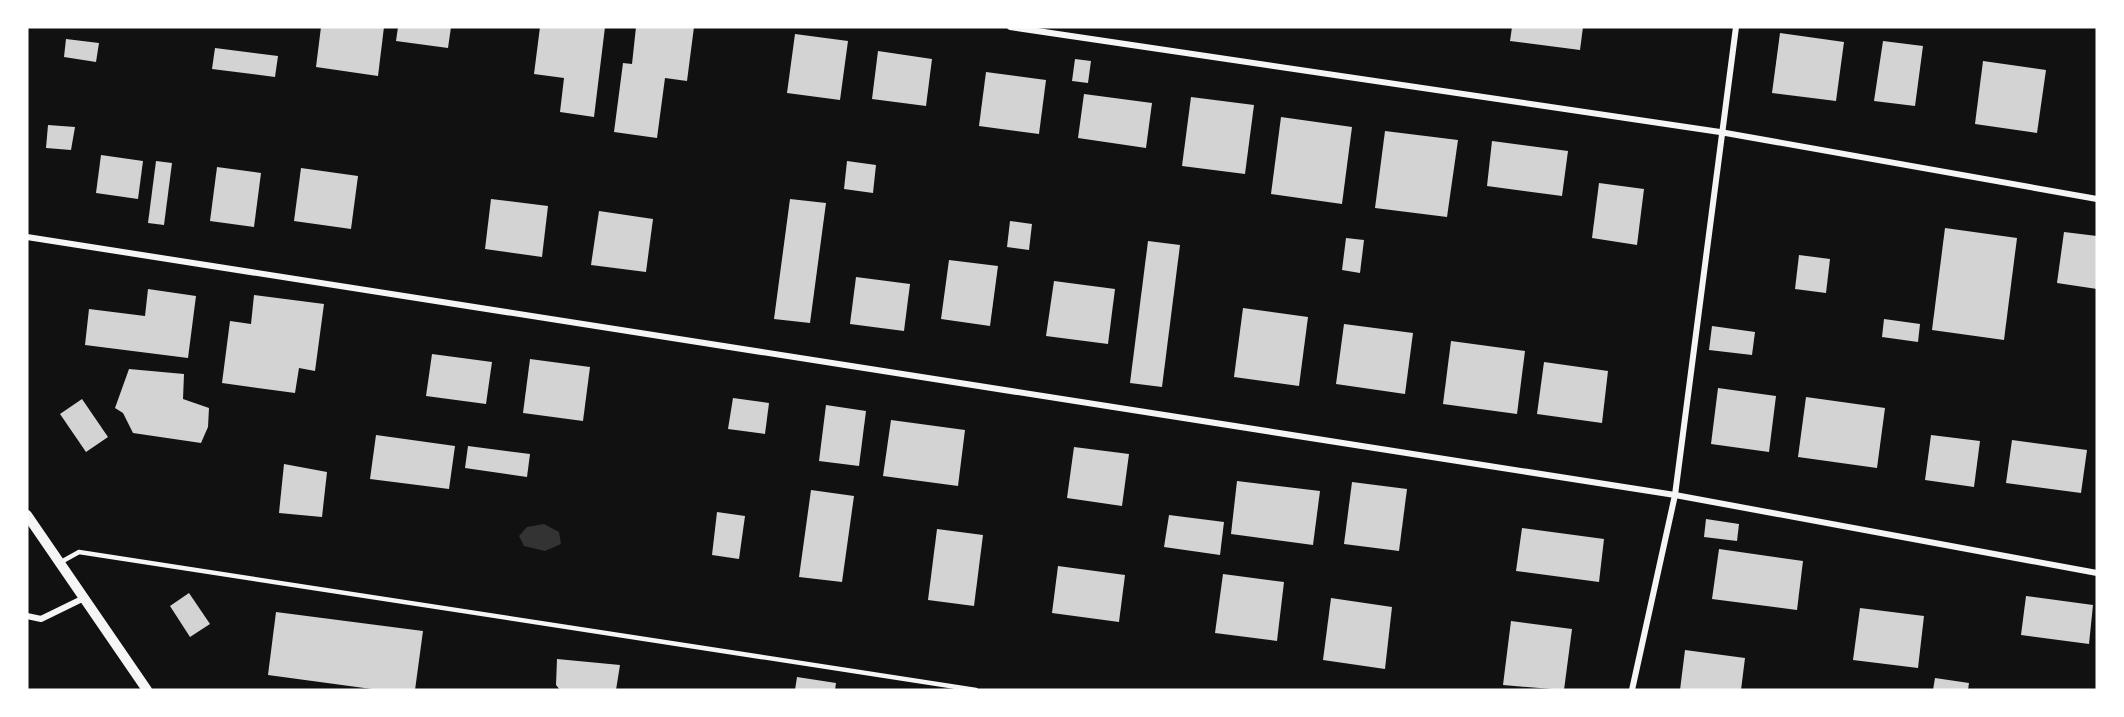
<svg xmlns="http://www.w3.org/2000/svg" width="2124" height="717" viewBox="0 0 2124 717" font-family="Mulish,sans-serif">
<style>
.water{fill:#333}
.building{fill:#d3d3d3}
.lines{fill:none;stroke-linecap:round;stroke-linejoin:round}
.service{stroke:#f5f5f5;stroke-width:4.5}
.minor{stroke:#f5f5f5;stroke-width:6}
.tertiary{stroke:#f5f5f5;stroke-width:10}
</style>
<rect width="100%" height="100%" fill="#111"/>
<path class="water" d="M 544,524 L 559,532 L 561,544 L 545,551 L 524,546 L 519,536 L 527,527 Z"/>
<g class="building">
<path d="M 321,27 L 384,27 L 378,76 L 316,67 Z"/>
<path d="M 398,27 L 451,27 L 448,48 L 396,41 Z"/>
<path d="M 540,27 L 605,27 L 594,117 L 560,112 L 564,78 L 534,74 Z"/>
<path d="M 636,27 L 694,27 L 687,81 L 665,78 L 657,138 L 614,132 L 623,63 L 632,64 Z"/>
<path d="M 1512,27 L 1583,27 L 1580,50 L 1510,41 Z"/>
<path d="M 1780,33 L 1844,42 L 1836,101 L 1772,93 Z"/>
<path d="M 795,34 L 848,41 L 840,100 L 787,93 Z"/>
<path d="M 66,39 L 99,43 L 96,62 L 64,57 Z"/>
<path d="M 1883,41 L 1923,46 L 1915,106 L 1874,101 Z"/>
<path d="M 215,48 L 278,56 L 275,77 L 212,69 Z"/>
<path d="M 878,51 L 932,59 L 926,106 L 872,99 Z"/>
<path d="M 1075,59 L 1091,61 L 1088,83 L 1072,81 Z"/>
<path d="M 1983,61 L 2046,70 L 2037,133 L 1975,124 Z"/>
<path d="M 986,72 L 1046,80 L 1039,134 L 979,126 Z"/>
<path d="M 1084,94 L 1152,103 L 1146,148 L 1078,138 Z"/>
<path d="M 1191,97 L 1254,105 L 1245,174 L 1182,166 Z"/>
<path d="M 1281,117 L 1352,127 L 1342,204 L 1271,194 Z"/>
<path d="M 48,125 L 75,127 L 71,150 L 46,148 Z"/>
<path d="M 1385,131 L 1458,140 L 1447,217 L 1375,208 Z"/>
<path d="M 1492,141 L 1568,151 L 1562,196 L 1487,186 Z"/>
<path d="M 101,155 L 143,161 L 138,199 L 96,193 Z"/>
<path d="M 156,161 L 172,163 L 164,225 L 148,223 Z"/>
<path d="M 847,161 L 876,165 L 873,193 L 844,189 Z"/>
<path d="M 217,167 L 261,173 L 254,227 L 210,221 Z"/>
<path d="M 301,168 L 358,176 L 351,229 L 294,221 Z"/>
<path d="M 1599,183 L 1644,189 L 1637,245 L 1592,238 Z"/>
<path d="M 491,199 L 548,206 L 542,257 L 485,249 Z"/>
<path d="M 790,199 L 826,203 L 810,323 L 774,319 Z"/>
<path d="M 599,211 L 653,219 L 646,272 L 591,265 Z"/>
<path d="M 1010,221 L 1032,224 L 1029,250 L 1007,247 Z"/>
<path d="M 1945,228 L 2017,238 L 2004,340 L 1932,330 Z"/>
<path d="M 2064,232 L 2097,236 L 2097,289 L 2057,283 Z"/>
<path d="M 1346,238 L 1364,240 L 1360,273 L 1342,270 Z"/>
<path d="M 1148,241 L 1180,245 L 1162,387 L 1130,383 Z"/>
<path d="M 1799,255 L 1830,259 L 1826,293 L 1795,289 Z"/>
<path d="M 949,260 L 998,266 L 990,326 L 941,319 Z"/>
<path d="M 856,277 L 910,284 L 904,331 L 850,324 Z"/>
<path d="M 1054,281 L 1115,289 L 1108,344 L 1046,336 Z"/>
<path d="M 148,289 L 196,296 L 188,358 L 85,345 L 89,309 L 145,316 Z"/>
<path d="M 254,295 L 324,304 L 315,371 L 299,368 L 295,393 L 222,383 L 230,321 L 251,324 Z"/>
<path d="M 1243,308 L 1308,317 L 1299,386 L 1234,377 Z"/>
<path d="M 1884,319 L 1920,324 L 1918,342 L 1882,337 Z"/>
<path d="M 1344,324 L 1413,333 L 1405,394 L 1336,384 Z"/>
<path d="M 1712,326 L 1755,332 L 1752,355 L 1709,350 Z"/>
<path d="M 1451,341 L 1525,351 L 1517,414 L 1443,404 Z"/>
<path d="M 432,354 L 492,362 L 486,404 L 426,396 Z"/>
<path d="M 530,359 L 590,367 L 583,421 L 523,413 Z"/>
<path d="M 1544,362 L 1608,371 L 1602,423 L 1537,414 Z"/>
<path d="M 129,369 L 184,374 L 183,399 L 209,408 L 208,427 L 201,443 L 133,433 L 123,413 L 115,408 Z"/>
<path d="M 1718,388 L 1776,396 L 1769,452 L 1711,444 Z"/>
<path d="M 1806,397 L 1885,408 L 1877,468 L 1798,457 Z"/>
<path d="M 733,398 L 769,403 L 765,434 L 728,429 Z"/>
<path d="M 82,399 L 108,437 L 86,452 L 60,414 Z"/>
<path d="M 826,405 L 866,411 L 859,466 L 819,461 Z"/>
<path d="M 891,420 L 965,430 L 958,486 L 883,476 Z"/>
<path d="M 376,435 L 455,446 L 449,489 L 370,479 Z"/>
<path d="M 1931,435 L 1980,441 L 1974,487 L 1925,480 Z"/>
<path d="M 2012,440 L 2087,450 L 2081,493 L 2006,483 Z"/>
<path d="M 468,446 L 530,454 L 527,477 L 465,468 Z"/>
<path d="M 1074,447 L 1129,454 L 1122,506 L 1067,498 Z"/>
<path d="M 284,464 L 327,472 L 322,517 L 279,513 Z"/>
<path d="M 1237,481 L 1320,491 L 1313,545 L 1231,534 Z"/>
<path d="M 1352,482 L 1407,489 L 1399,551 L 1344,544 Z"/>
<path d="M 811,490 L 854,496 L 842,582 L 799,577 Z"/>
<path d="M 717,512 L 745,516 L 739,559 L 712,555 Z"/>
<path d="M 1169,515 L 1224,522 L 1220,555 L 1164,547 Z"/>
<path d="M 1706,519 L 1739,524 L 1737,541 L 1704,537 Z"/>
<path d="M 1522,528 L 1604,539 L 1599,582 L 1516,571 Z"/>
<path d="M 937,529 L 983,535 L 974,606 L 928,600 Z"/>
<path d="M 1719,549 L 1803,561 L 1797,610 L 1712,599 Z"/>
<path d="M 1058,566 L 1125,575 L 1119,622 L 1052,613 Z"/>
<path d="M 1223,574 L 1284,582 L 1277,641 L 1215,633 Z"/>
<path d="M 189,593 L 210,624 L 190,637 L 170,606 Z"/>
<path d="M 2026,596 L 2093,605 L 2089,644 L 2021,635 Z"/>
<path d="M 1331,598 L 1392,607 L 1385,669 L 1323,660 Z"/>
<path d="M 1860,608 L 1924,616 L 1918,668 L 1853,660 Z"/>
<path d="M 276,612 L 423,631 L 415,690 L 379,690 L 268,675 Z"/>
<path d="M 1511,621 L 1572,629 L 1564,690 L 1503,685 Z"/>
<path d="M 1685,650 L 1745,658 L 1741,690 L 1680,690 Z"/>
<path d="M 557,659 L 620,665 L 616,690 L 560,690 L 556,685 Z"/>
<path d="M 797,677 L 836,683 L 835,690 L 795,690 Z"/>
<path d="M 1935,678 L 1969,683 L 1968,690 L 1933,690 Z"/>
</g>
<g class="lines">
<path class="service" d="M 61,562 L 79,552 L 976,690"/>
<g class="minor">
<path d="M 1010,27 L 1720,132 L 2097,199"/>
<path d="M 27,237 L 1675,495 L 2097,573"/>
<path d="M 27,616 L 41,619 L 84,598"/>
<path d="M 1632,690 L 1675,495 L 1736,27"/>
</g>
<path class="tertiary" d="M 27,515 L 147,690"/>
</g>
<rect width="2124" height="717" fill="none" stroke="#ffffff" stroke-width="57"/>
</svg>
